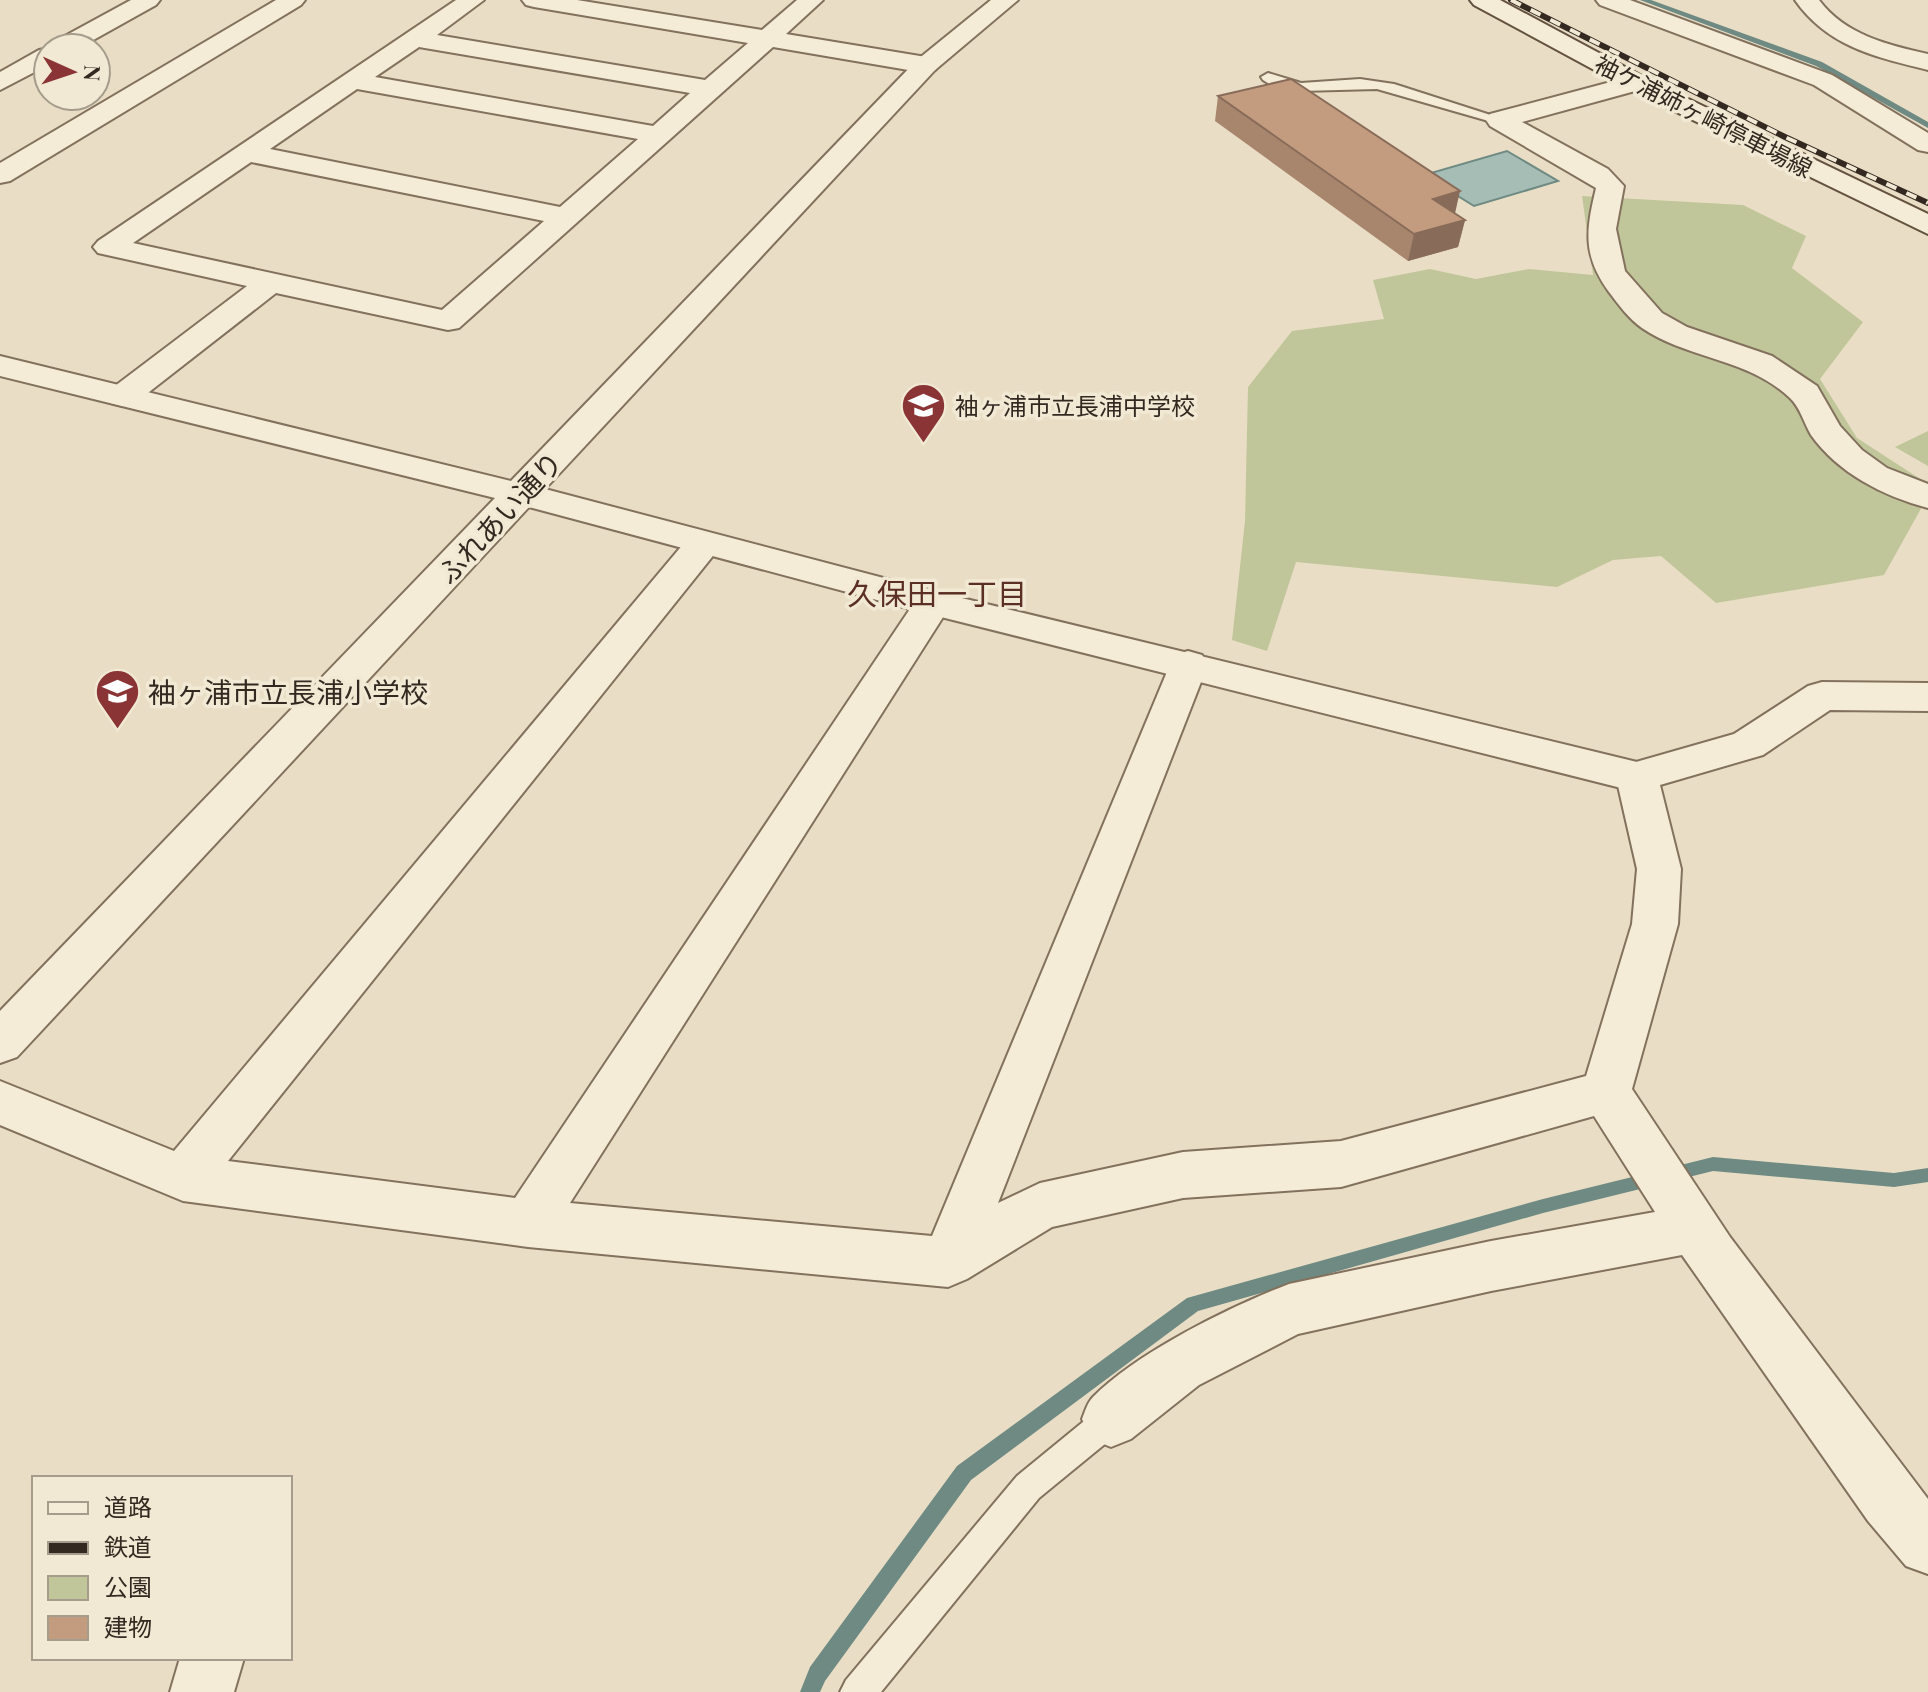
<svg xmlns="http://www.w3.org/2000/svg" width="1928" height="1692" viewBox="0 0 1928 1692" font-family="'Playfair Display','Noto Sans JP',serif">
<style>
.green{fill:#c1c69a}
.water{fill:#a6bdb6;stroke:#6e8a83;stroke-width:2}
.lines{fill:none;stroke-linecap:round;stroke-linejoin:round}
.stream{fill:#6e8a83;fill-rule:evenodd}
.service-casing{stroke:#82715d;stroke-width:4}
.minor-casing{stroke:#82715d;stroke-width:4}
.tertiary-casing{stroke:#82715d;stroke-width:4}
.secondary-casing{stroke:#645240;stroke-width:4}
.service{fill:#f5ecd8;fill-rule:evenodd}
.minor{fill:#f5ecd8;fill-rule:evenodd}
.tertiary{fill:#f5ecd8;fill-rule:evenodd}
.secondary{fill:#f5ecd8;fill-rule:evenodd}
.rail-casing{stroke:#342920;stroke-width:6}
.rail{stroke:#f1e9d4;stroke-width:4;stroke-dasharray:11;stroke-linecap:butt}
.wall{fill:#a8856d}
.shaded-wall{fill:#886c59}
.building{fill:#c39b7f;stroke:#886c59;stroke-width:2}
.labels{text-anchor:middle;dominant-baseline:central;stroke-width:7;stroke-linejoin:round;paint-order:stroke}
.far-street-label{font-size:24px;fill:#342920;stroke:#f1e9d4}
.far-poi-label{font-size:24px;fill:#342920;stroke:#f1e9d4;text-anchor:start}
.street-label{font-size:28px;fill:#342920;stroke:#f1e9d4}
.poi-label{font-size:28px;fill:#342920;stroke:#f1e9d4;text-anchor:start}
.neighbourhood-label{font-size:30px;fill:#5c2f24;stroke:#f1e9d4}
</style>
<rect width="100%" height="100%" fill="#e9dec5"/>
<g class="green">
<path d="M 1582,196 L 1743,205 L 1806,236 L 1792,268 L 1863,322 L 1820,379 L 1857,438 L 1928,484 L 1928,496 L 1884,575 L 1716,603 L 1661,556 L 1613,560 L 1557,587 L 1296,562 L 1267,651 L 1232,640 L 1245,521 L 1248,387 L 1292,331 L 1384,319 L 1373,280 L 1430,269 L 1476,279 L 1529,269 L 1593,275 Z"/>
<path d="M 1928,431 L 1928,466 L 1895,447 Z"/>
</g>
<path class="water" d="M 1507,151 L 1558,181 L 1474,206 L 1424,175 Z"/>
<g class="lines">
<g class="stream">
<path d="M 1640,0 L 1651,0 L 1822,62 L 1928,122 L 1928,128 L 1816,66 Z"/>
<path d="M 1713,1157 L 1894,1173 L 1928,1168 L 1928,1182 L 1894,1187 L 1713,1171 L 1543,1213 L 1198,1311 L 971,1480 L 825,1681 L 820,1692 L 800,1692 L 810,1667 L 957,1466 L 1187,1298 L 1543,1199 Z"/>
</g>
<defs>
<g id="service">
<path d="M 1268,73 L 1301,83 L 1360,79 L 1394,84 L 1506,120 L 1499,124 L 1377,89 L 1301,91 L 1273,86 L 1263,80 L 1261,77 Z"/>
<path d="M 1111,1404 L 1122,1408 L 1127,1419 L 1122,1430 L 1039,1498 L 881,1692 L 840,1692 L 846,1680 L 1017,1476 L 1100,1408 Z"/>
</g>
<g id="minor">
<path d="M 131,0 L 160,0 L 156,5 L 79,48 L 48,48 L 48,65 L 0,90 L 0,72 L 39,50 L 49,48 L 52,43 Z"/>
<path d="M 456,0 L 484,0 L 437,35 L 705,80 L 748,43 L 534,7 L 526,5 L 522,0 L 577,0 L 762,30 L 797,0 L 823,0 L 786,34 L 926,57 L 935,60 L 939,65 L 935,70 L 926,73 L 773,47 L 459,328 L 448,330 L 276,293 L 135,403 L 123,406 L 111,403 L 106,396 L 111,389 L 247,286 L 98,253 L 93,247 L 98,241 ZM 419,47 L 690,93 L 653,126 L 375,77 ZM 357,89 L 638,139 L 560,207 L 270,149 ZM 251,162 L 544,221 L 442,310 L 133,243 Z"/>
<path d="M 1596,0 L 1630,0 L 1832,75 L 1928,133 L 1928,152 L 1918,150 L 1814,85 L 1600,5 Z"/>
<path d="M 1637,75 L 1646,78 L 1650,83 L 1646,88 L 1522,122 L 1608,169 L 1624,186 L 1616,229 L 1625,271 L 1662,313 L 1687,327 L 1772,356 L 1817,386 L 1840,426 L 1862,450 L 1887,468 L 1928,484 L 1928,508 C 1883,496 1838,473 1811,435 C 1804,423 1800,407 1790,398 C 1748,358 1687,359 1642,328 C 1629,319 1618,304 1609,292 C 1582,255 1586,230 1596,188 L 1490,126 L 1486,120 L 1490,114 Z"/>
<path d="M 703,533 L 716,536 L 721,544 L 716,552 L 228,1161 L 515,1198 L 920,594 L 933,591 L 946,594 L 952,603 L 570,1203 L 932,1236 L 1174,655 L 1188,651 L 1202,655 L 1208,664 L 998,1203 L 1040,1183 L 1183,1152 L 1341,1141 L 1586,1076 L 1632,924 L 1637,869 L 1616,777 L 1622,766 L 1734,734 L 1808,686 L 1822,682 L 1928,683 L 1928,711 L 1830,710 L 1763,755 L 1660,785 L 1681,869 L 1678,924 L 1632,1089 L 1730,1237 L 1928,1499 L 1928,1574 L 1906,1566 L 1868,1521 L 1682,1255 L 1491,1291 L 1298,1334 L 1199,1385 L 1131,1439 L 1111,1447 L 1091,1439 L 1082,1419 C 1085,1412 1087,1403 1093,1397 C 1138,1352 1229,1307 1289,1284 L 1491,1241 L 1655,1212 L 1594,1116 L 1341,1187 L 1183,1198 L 1052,1227 L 967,1279 L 948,1287 L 528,1247 L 183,1201 L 0,1125 L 0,1081 L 174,1151 L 690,536 Z"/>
<path d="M 180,1658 L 244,1658 L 234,1692 L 170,1692 Z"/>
</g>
<g id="tertiary">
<path d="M 276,0 L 305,0 L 301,5 L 10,181 L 0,183 L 0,163 Z"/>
<path d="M 991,0 L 1018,0 L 935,70 L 545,489 L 933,591 L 1637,762 L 1652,766 L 1658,777 L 1652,788 L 1637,792 L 933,615 L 529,507 L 17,1057 L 0,1063 L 0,1011 L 495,498 L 0,376 L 0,356 L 511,481 L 917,60 Z"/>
<path d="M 1795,0 L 1819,0 C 1845,35 1888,45 1928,54 L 1928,70 C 1876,57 1828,47 1795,0 Z"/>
</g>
<path id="secondary" d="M 1470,0 L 1500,0 L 1653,82 L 1928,214 L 1928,234 L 1635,92 L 1474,5 Z"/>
</defs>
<use href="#service" class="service-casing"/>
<use href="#minor" class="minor-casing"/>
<use href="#tertiary" class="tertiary-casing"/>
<use href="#secondary" class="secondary-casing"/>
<use href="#service" class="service"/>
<use href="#minor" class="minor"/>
<use href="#tertiary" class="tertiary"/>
<use href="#secondary" class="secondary"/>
<defs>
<path id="rail" d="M 1511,0 L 1785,137 L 1928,203"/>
</defs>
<use href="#rail" class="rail-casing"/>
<use href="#rail" class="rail"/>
</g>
<path class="wall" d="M 1218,96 L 1465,220 L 1458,247 L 1408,261 L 1215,121 Z"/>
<g class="shaded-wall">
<path d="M 1460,191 L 1454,218 L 1433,199 Z"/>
<path d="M 1465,220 L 1458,247 L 1408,261 L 1414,234 Z"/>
</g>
<path class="building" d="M 1291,79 L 1460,191 L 1433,199 L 1465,220 L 1414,234 L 1218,96 Z"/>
<defs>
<symbol id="school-pin" viewBox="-11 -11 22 30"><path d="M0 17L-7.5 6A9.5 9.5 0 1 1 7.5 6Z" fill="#8a3435" stroke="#f1e9d4"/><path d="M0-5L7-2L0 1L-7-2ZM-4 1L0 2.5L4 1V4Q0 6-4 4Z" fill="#fff"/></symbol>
</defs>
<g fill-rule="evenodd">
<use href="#school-pin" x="898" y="380" width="51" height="69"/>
<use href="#school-pin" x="92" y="666" width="51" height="69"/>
</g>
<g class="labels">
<g class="far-street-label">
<text transform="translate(1704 115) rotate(27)">袖ケ浦姉ヶ崎停車場線</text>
</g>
<g class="far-poi-label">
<text x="955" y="405">袖ヶ浦市立長浦中学校</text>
</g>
<g class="street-label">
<text transform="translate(499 517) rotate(-47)">ふれあい通り</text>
</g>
<g class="poi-label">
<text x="148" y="691">袖ヶ浦市立長浦小学校</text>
</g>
<g class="neighbourhood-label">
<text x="937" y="593">久保田一丁目</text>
</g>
</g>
<rect x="32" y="1476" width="260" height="184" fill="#f1e9d4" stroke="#a59c8c" stroke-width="2"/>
<rect x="48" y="1502" width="40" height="12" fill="#f5ecd8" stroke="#a59c8c" stroke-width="2"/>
<text x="104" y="1516" font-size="24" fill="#342920">道路</text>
<rect x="48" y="1542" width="40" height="12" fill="#342920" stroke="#a59c8c" stroke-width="2"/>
<text x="104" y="1556" font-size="24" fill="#342920">鉄道</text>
<rect x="48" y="1576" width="40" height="24" fill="#c1c69a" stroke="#a59c8c" stroke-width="2"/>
<text x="104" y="1596" font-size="24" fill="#342920">公園</text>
<rect x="48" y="1616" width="40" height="24" fill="#c39b7f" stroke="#a59c8c" stroke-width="2"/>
<text x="104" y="1636" font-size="24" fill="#342920">建物</text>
<g transform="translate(72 72) rotate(93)"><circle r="38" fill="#f1e9d4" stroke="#a59c8c" stroke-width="2"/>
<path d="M0-6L14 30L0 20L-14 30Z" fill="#8a3435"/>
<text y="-12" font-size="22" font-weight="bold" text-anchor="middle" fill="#342920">N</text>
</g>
</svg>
